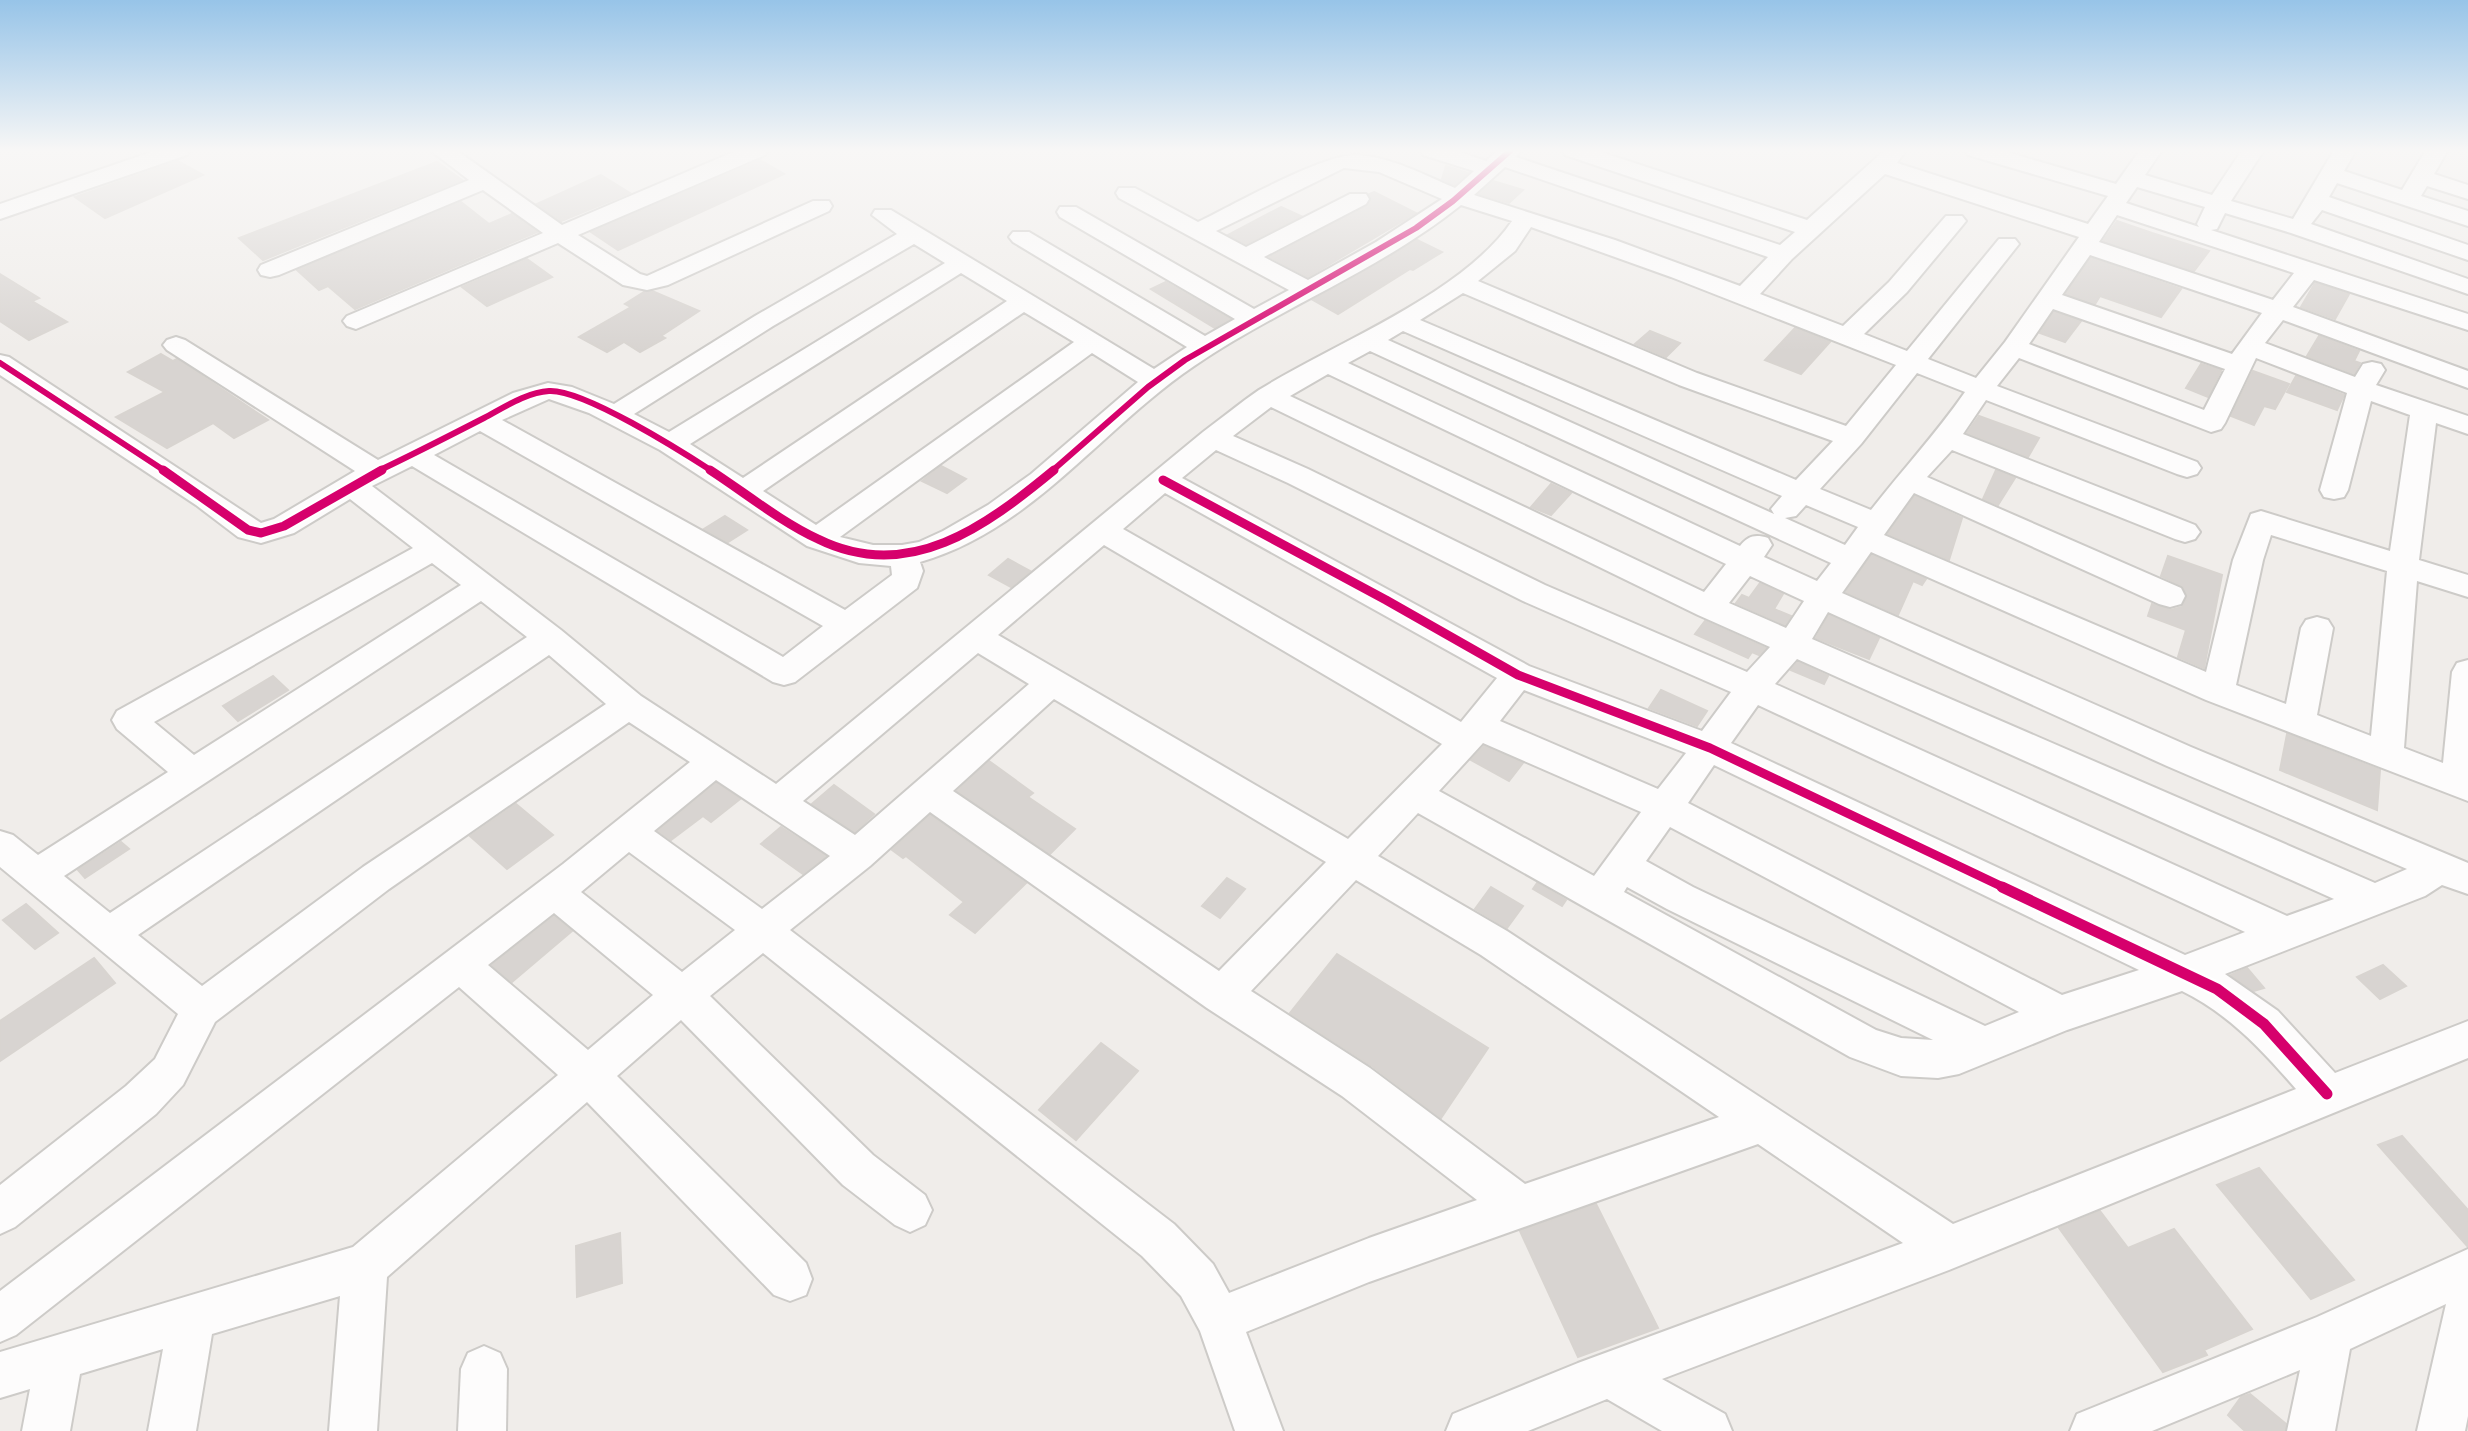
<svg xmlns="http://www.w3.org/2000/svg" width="2468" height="1431" viewBox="0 0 2468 1431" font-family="Rubik,sans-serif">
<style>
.building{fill:#d8d4d1;stroke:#d8d4d0;stroke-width:2}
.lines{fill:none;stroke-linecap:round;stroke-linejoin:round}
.minor-casing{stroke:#cdcbc8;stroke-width:4}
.minor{fill:#fdfcfc;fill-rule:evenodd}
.cycleway-far2-casing{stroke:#fff;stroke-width:10}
.cycleway-far1-casing{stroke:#fff;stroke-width:13}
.cycleway-casing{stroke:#fff;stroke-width:16}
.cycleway-far2{stroke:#d6006c;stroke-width:6}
.cycleway-far1{stroke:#d6006c;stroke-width:9}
.cycleway{stroke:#d6006c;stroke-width:11}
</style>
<rect width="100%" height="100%" fill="#f0edea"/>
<g class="building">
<path d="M 760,160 L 784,174 L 618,250 L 591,232 Z"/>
<path d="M 178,161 L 203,175 L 105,218 L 75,197 Z"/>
<path d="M 437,162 L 462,180 L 263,260 L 239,238 Z"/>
<path d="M 1446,166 L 1468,173 L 1454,185 L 1442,179 Z"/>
<path d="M 601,175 L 630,193 L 561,221 L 537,204 Z"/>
<path d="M 1493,181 L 1523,190 L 1509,203 L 1479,194 Z"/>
<path d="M 1374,192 L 1416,213 L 1308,277 L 1270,257 L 1367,206 L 1371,200 L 1369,194 Z"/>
<path d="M 461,202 L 489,224 L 512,214 L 537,232 L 355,309 L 328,286 L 319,290 L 297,270 Z"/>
<path d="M 1281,207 L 1301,216 L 1246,244 L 1228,235 Z"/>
<path d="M 2117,221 L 2152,233 L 2209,251 L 2194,271 L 2103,241 Z"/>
<path d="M 1417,240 L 1442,252 L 1413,270 L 1410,269 L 1338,314 L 1313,300 Z"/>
<path d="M 2091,258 L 2181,289 L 2161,317 L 2100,296 L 2095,304 L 2066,294 Z"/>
<path d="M 527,259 L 552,277 L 487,306 L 462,287 Z"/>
<path d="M 0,274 L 39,298 L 32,301 L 67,322 L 29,340 L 0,321 Z"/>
<path d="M 1166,282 L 1230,319 L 1215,328 L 1151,289 Z"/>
<path d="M 2315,283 L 2349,294 L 2335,319 L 2301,307 Z"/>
<path d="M 652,291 L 699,311 L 661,336 L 665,338 L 640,352 L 624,342 L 607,352 L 579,337 L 631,307 L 625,304 L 644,292 Z"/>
<path d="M 2054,312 L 2081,321 L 2065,342 L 2040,333 Z"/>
<path d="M 1795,328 L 1830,342 L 1801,374 L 1765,360 Z"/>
<path d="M 1650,331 L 1680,343 L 1666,357 L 1635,344 Z"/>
<path d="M 2319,336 L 2359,351 L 2354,361 L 2360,363 L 2354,374 L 2307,356 Z"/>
<path d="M 161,354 L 173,361 L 177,359 L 268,420 L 234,438 L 213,423 L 167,448 L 116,417 L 165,392 L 128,372 Z"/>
<path d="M 2201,364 L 2221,370 L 2208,397 L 2186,388 Z"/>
<path d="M 2253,371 L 2289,384 L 2275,409 L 2264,406 L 2254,425 L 2231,416 Z"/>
<path d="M 2296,376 L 2344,395 L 2337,410 L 2287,392 Z"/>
<path d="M 1979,416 L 2023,432 L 2039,438 L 2028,457 L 1967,433 Z"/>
<path d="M 941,466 L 966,479 L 947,493 L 922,481 Z"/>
<path d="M 1996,470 L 2015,478 L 1998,505 L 1983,499 Z"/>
<path d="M 1551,484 L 1571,493 L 1551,515 L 1531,507 Z"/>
<path d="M 1915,496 L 1962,518 L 1949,560 L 1888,534 Z"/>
<path d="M 725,516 L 747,530 L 728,542 L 704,529 Z"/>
<path d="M 1872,555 L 1926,579 L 1922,585 L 1913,581 L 1898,615 L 1846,592 Z"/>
<path d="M 2168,556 L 2222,575 L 2204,668 L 2178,657 L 2186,630 L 2148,616 L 2152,604 L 2171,610 L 2182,607 L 2187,597 L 2182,586 L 2161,576 Z"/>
<path d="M 1008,559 L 1030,571 L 1011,587 L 989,575 Z"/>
<path d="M 1760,583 L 1783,594 L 1774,609 L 1791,616 L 1785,625 L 1736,603 L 1742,595 L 1749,598 Z"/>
<path d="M 1829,615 L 1879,638 L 1869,659 L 1816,638 Z"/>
<path d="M 1705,621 L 1766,648 L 1759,655 L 1752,652 L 1748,658 L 1695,634 Z"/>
<path d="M 1798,662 L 1828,676 L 1824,684 L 1791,670 Z"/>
<path d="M 273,676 L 288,690 L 238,721 L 223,706 Z"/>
<path d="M 1661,690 L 1707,711 L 1697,726 L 1649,708 Z"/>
<path d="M 2287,734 L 2380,770 L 2377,810 L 2280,770 Z"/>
<path d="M 1484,746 L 1523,763 L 1509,781 L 1471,760 Z"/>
<path d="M 989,761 L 1033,793 L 1028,797 L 1075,829 L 1050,854 L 957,791 Z"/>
<path d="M 716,783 L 740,799 L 711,822 L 703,816 L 671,840 L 658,831 Z"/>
<path d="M 834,785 L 874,814 L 855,832 L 812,804 Z"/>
<path d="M 516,804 L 553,835 L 507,869 L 470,836 Z"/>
<path d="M 930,815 L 1026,883 L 975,933 L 950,915 L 964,902 L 906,856 L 903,858 L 892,850 Z"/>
<path d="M 781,827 L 826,856 L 803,874 L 761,844 Z"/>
<path d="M 121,842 L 129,849 L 85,878 L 78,870 Z"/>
<path d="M 1227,878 L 1245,889 L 1220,918 L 1202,906 Z"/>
<path d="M 1537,883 L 1566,900 L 1562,906 L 1533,889 Z"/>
<path d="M 1491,887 L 1523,906 L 1507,928 L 1475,909 Z"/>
<path d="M 26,904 L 58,933 L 35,949 L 3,920 Z"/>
<path d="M 554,916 L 572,931 L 512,982 L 492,965 Z"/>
<path d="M 1337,954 L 1488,1048 L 1441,1118 L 1372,1066 L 1290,1013 Z"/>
<path d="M 94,958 L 115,983 L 0,1061 L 0,1021 Z"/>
<path d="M 2383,965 L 2406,986 L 2380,999 L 2357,977 Z"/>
<path d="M 2247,968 L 2264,988 L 2254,991 L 2231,975 Z"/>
<path d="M 1101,1043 L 1138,1071 L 1076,1140 L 1039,1110 Z"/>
<path d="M 2402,1136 L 2468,1210 L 2468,1247 L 2378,1145 Z"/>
<path d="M 2259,1168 L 2354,1280 L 2311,1299 L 2217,1185 Z"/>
<path d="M 1596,1204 L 1658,1328 L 1578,1357 L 1520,1231 Z"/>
<path d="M 2100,1211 L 2128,1248 L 2174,1229 L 2252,1329 L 2204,1350 L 2207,1355 L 2163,1372 L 2059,1228 Z"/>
<path d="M 620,1233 L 622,1283 L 577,1297 L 576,1246 Z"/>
<path d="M 2250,1394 L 2286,1424 L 2285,1431 L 2245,1431 L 2228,1415 L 2241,1397 Z"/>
</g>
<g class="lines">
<defs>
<g id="minor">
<path d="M 157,150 L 190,150 L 187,155 L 0,219 L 0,204 Z"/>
<path d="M 430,150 L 456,150 L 562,225 L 738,150 L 768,150 L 765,155 L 578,235 L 640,274 L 647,276 L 813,201 L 829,201 L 832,206 L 829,211 L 668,285 L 647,290 L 623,285 L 558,243 L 356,329 L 347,326 L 343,321 L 347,316 L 543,233 L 483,190 L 279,275 L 270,277 L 261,275 L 258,270 L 261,265 L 469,180 Z"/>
<path d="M 1420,150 L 1454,150 L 1486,161 L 1498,150 L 1522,150 L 1516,157 L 1780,245 L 1795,232 L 1565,155 L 1562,150 L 1595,150 L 1807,220 L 1885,150 L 1906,150 L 1897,163 L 2088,224 L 2108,196 L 1968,155 L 1965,150 L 2000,150 L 2116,184 L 2140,150 L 2162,150 L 2145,175 L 2212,195 L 2242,150 L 2264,150 L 2231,201 L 2293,219 L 2334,150 L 2356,150 L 2344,171 L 2402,190 L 2426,150 L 2448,150 L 2434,174 L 2468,185 L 2468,199 L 2427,186 L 2421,196 L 2468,211 L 2468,226 L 2337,183 L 2329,197 L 2468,245 L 2468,260 L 2322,210 L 2311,224 L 2468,279 L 2468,294 L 2291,233 L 2225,213 L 2217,229 L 2211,230 L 2468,314 L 2468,330 L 2314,280 L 2293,307 L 2468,371 L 2468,388 L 2283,320 L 2265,343 L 2355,377 L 2363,364 L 2372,362 L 2381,364 L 2385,370 L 2376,385 L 2468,416 L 2468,434 L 2436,423 L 2419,560 L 2468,575 L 2468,597 L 2417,581 L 2404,748 L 2443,763 L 2452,672 L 2457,663 L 2468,660 L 2468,801 L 2206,700 L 1871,552 L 1842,593 L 2191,747 L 2468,863 L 2468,894 L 2442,885 L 2425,896 L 2225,974 L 2278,1011 L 2335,1073 L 2468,1021 L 2468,1058 L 1949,1270 L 1662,1379 L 1725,1414 L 1732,1431 L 1662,1431 L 1607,1399 L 1528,1431 L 1446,1431 L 1453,1414 L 1470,1407 L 1578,1363 L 1903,1243 L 1758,1144 L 1369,1282 L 1246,1332 L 1283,1431 L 1235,1431 L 1200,1331 L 1181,1296 L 1142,1256 L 763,953 L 710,996 L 873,1155 L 925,1195 L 932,1210 L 925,1225 L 910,1232 L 895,1225 L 843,1185 L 681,1020 L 617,1076 L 806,1263 L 812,1279 L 806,1295 L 790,1301 L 774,1295 L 587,1102 L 387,1277 L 377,1431 L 329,1431 L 340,1296 L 212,1334 L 196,1431 L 148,1431 L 163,1349 L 80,1374 L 70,1431 L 22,1431 L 30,1389 L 0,1398 L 0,1352 L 353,1247 L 558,1075 L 459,987 L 16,1335 L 0,1342 L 0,1291 L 563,864 L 690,762 L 629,722 L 389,889 L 215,1022 L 183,1085 L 156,1114 L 15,1227 L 0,1234 L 0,1185 L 126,1086 L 155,1059 L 178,1014 L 0,867 L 0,831 L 13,835 L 38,855 L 168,772 L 117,729 L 112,720 L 117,711 L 413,548 L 350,499 L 294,533 L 261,543 L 238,537 L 196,505 L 0,375 L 0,355 L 9,357 L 261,523 L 274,519 L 355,471 L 167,350 L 163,345 L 167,340 L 176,337 L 185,340 L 378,460 L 513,393 L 548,383 L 572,387 L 614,404 L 755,316 L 897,234 L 872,215 L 875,210 L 891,210 L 1154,369 L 1187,347 L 1013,242 L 1009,237 L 1013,232 L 1029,232 L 1205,336 L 1235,319 L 1060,217 L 1057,212 L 1060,207 L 1076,207 L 1254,309 L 1289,290 L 1119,198 L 1116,193 L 1119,188 L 1135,188 L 1198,222 C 1233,205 1324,153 1357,155 C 1392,157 1424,175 1455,188 L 1474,171 L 1423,155 ZM 1505,167 L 1768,257 L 1740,286 L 1615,240 L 1474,195 ZM 1344,168 L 1379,172 L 1442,199 L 1376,242 L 1308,280 L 1264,257 L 1366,204 L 1369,199 L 1366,194 L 1350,194 L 1246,247 L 1216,231 ZM 1885,174 L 2079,237 L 2005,342 L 1976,378 L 1928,359 L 2015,249 L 2019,244 L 2015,239 L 1999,239 L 1907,351 L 1864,334 L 1907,292 L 1962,226 L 1966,221 L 1962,216 L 1946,216 L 1889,282 L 1843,326 L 1760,294 L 1792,259 ZM 2137,187 L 2205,207 L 2197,224 L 2199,227 L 2126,203 ZM 1461,205 L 1512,221 C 1462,295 1334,343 1259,390 C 1240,403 1222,418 1203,432 L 776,784 L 641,696 L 561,630 L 372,486 L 412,466 L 773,682 L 784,685 L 795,682 L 917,588 L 923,571 L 920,562 C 1032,530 1101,429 1194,366 C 1279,308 1379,271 1461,205 ZM 2117,215 L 2294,273 L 2273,300 L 2099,242 ZM 1531,227 L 1671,277 L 1896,365 L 1846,426 L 1697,373 L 1478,281 L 1515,251 ZM 914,244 L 945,263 L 669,432 L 634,414 L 773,326 ZM 2090,255 L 2262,313 L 2232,354 L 2062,295 ZM 961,273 L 1007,301 L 743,478 L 690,444 ZM 1463,293 L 1679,385 L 1833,441 L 1796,480 L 1420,320 ZM 2053,309 L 2225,369 L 2204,410 L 2029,344 ZM 1024,312 L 1074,342 L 816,525 L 763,491 ZM 1403,331 L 1782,496 L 1771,509 L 1774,514 L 1388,340 ZM 1370,351 L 1831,563 L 1817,581 L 1764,557 L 1772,545 L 1768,538 C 1755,534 1748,536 1740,546 L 1348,363 ZM 1092,353 L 1138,382 L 1031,474 L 988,505 L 943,531 L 919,542 L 902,545 L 873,545 L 840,537 ZM 2019,358 L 2211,432 L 2221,429 L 2225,423 L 2256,358 L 2347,393 L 2320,490 L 2324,497 L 2334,499 L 2344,497 L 2348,490 L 2371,401 L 2410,415 L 2390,551 L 2261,511 L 2251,514 L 2233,560 L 2206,672 L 1884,535 L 1914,493 L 2159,604 L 2170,607 L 2181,604 L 2185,596 L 2181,588 L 1927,477 L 1952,450 L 2175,539 L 2185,542 L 2195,539 L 2200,532 L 2195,525 L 1963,434 L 1986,400 L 2177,474 L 2187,477 L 2197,474 L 2201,468 L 2197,462 L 1997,386 ZM 1917,373 L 1965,392 C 1936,434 1902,470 1871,510 L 1820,489 L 1861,444 ZM 1328,374 L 1726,564 L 1704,592 L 1290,396 ZM 549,399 L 589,413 L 660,450 L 807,546 L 859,563 L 891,566 L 892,575 L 845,610 L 502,420 ZM 1271,407 L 1698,615 L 1770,647 L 1747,672 L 1545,585 L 1308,469 L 1233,436 ZM 480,431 L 823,626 L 783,657 L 434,455 ZM 1216,450 L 1288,483 L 1523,601 L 1731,692 L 1702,731 L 1529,666 L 1182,478 ZM 1165,493 L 1497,678 L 1461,722 L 1123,529 ZM 1806,505 L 1858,527 L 1845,545 L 1785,518 L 1796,516 ZM 2271,535 L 2387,571 L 2371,736 L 2317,715 L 2333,628 L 2328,620 L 2317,617 L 2306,620 L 2301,628 L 2286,704 L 2236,685 L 2263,560 ZM 1104,545 L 1442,744 L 1348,839 L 998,635 ZM 432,563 L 461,585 L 194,755 L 154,722 ZM 1750,576 L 1804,601 L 1786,628 L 1729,603 ZM 481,601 L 527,637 L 110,913 L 64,876 ZM 1828,612 L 2167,766 L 2407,869 L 2375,883 L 1812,639 ZM 978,653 L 1029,684 L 855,835 L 803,801 ZM 549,655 L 606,704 L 363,867 L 202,986 L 138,935 ZM 1797,659 L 2334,899 L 2287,916 L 1775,684 ZM 1524,690 L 1686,753 L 1658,789 L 1500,721 ZM 1054,699 L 1326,862 L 1219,971 L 953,791 ZM 1758,705 L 2245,932 L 2185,955 L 1731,743 ZM 1483,743 L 1641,812 L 1594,876 L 1439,791 ZM 1714,765 L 2139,970 L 2062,995 L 1688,803 ZM 716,780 L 830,856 L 762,909 L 654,831 ZM 930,812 L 1207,1008 L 1342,1096 L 1477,1200 L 1369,1238 L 1229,1293 L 1213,1264 L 1174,1224 L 790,930 L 870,866 ZM 1418,813 L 1850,1057 L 1901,1076 L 1938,1078 L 1959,1074 L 2067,1030 L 2182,991 C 2229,1014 2262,1050 2296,1089 L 1953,1224 L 1507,931 L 1378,856 ZM 1670,827 L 2019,1012 L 1985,1026 L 1693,887 L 1646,861 ZM 629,852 L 735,930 L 682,972 L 581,892 ZM 1356,880 L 1481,955 L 1719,1117 L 1525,1184 L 1370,1068 L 1251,991 ZM 1627,887 L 1667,909 L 1933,1040 L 1901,1038 L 1876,1030 L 1624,892 ZM 554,913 L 653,995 L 588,1050 L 488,965 Z"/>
<path d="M 2468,1249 L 2468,1416 L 2465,1431 L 2417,1431 L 2446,1304 L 2350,1349 L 2335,1431 L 2287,1431 L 2300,1370 L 2152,1431 L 2070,1431 L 2077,1414 L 2317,1317 Z"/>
<path d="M 484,1346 L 500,1353 L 507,1369 L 506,1431 L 458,1431 L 461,1369 L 468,1353 Z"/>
</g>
</defs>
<use href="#minor" class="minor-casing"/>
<use href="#minor" class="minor"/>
<defs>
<g id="cycleway-far2">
<path d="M 0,363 L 165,471"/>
<path d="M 378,471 C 414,454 449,436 484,418 C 503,408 527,392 549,391 C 583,389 681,451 712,471"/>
<path d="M 1052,471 L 1148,387 L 1185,360 L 1416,228 L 1453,201 L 1511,150"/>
</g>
<g id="cycleway-far1">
<path d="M 163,470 L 248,530 L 261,533 L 284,526 L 382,470"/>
<path d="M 710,470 C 744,492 781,522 818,539 C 909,584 986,526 1054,470"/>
<path d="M 1163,480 L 1386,600 L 1518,675 L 1710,748 L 2005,888"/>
</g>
<path id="cycleway" d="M 2002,887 L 2217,989 L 2264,1024 L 2327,1094"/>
</defs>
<use href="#cycleway-far2" class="cycleway-far2-casing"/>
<use href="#cycleway-far1" class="cycleway-far1-casing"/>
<use href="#cycleway" class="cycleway-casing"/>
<use href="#cycleway-far2" class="cycleway-far2"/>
<use href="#cycleway-far1" class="cycleway-far1"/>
<use href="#cycleway" class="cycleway"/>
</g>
<linearGradient id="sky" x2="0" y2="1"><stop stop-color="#97c4e8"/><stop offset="0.43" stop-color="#f8f7f6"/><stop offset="1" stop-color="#f8f7f6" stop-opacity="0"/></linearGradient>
<rect width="2468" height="351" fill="url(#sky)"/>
</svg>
